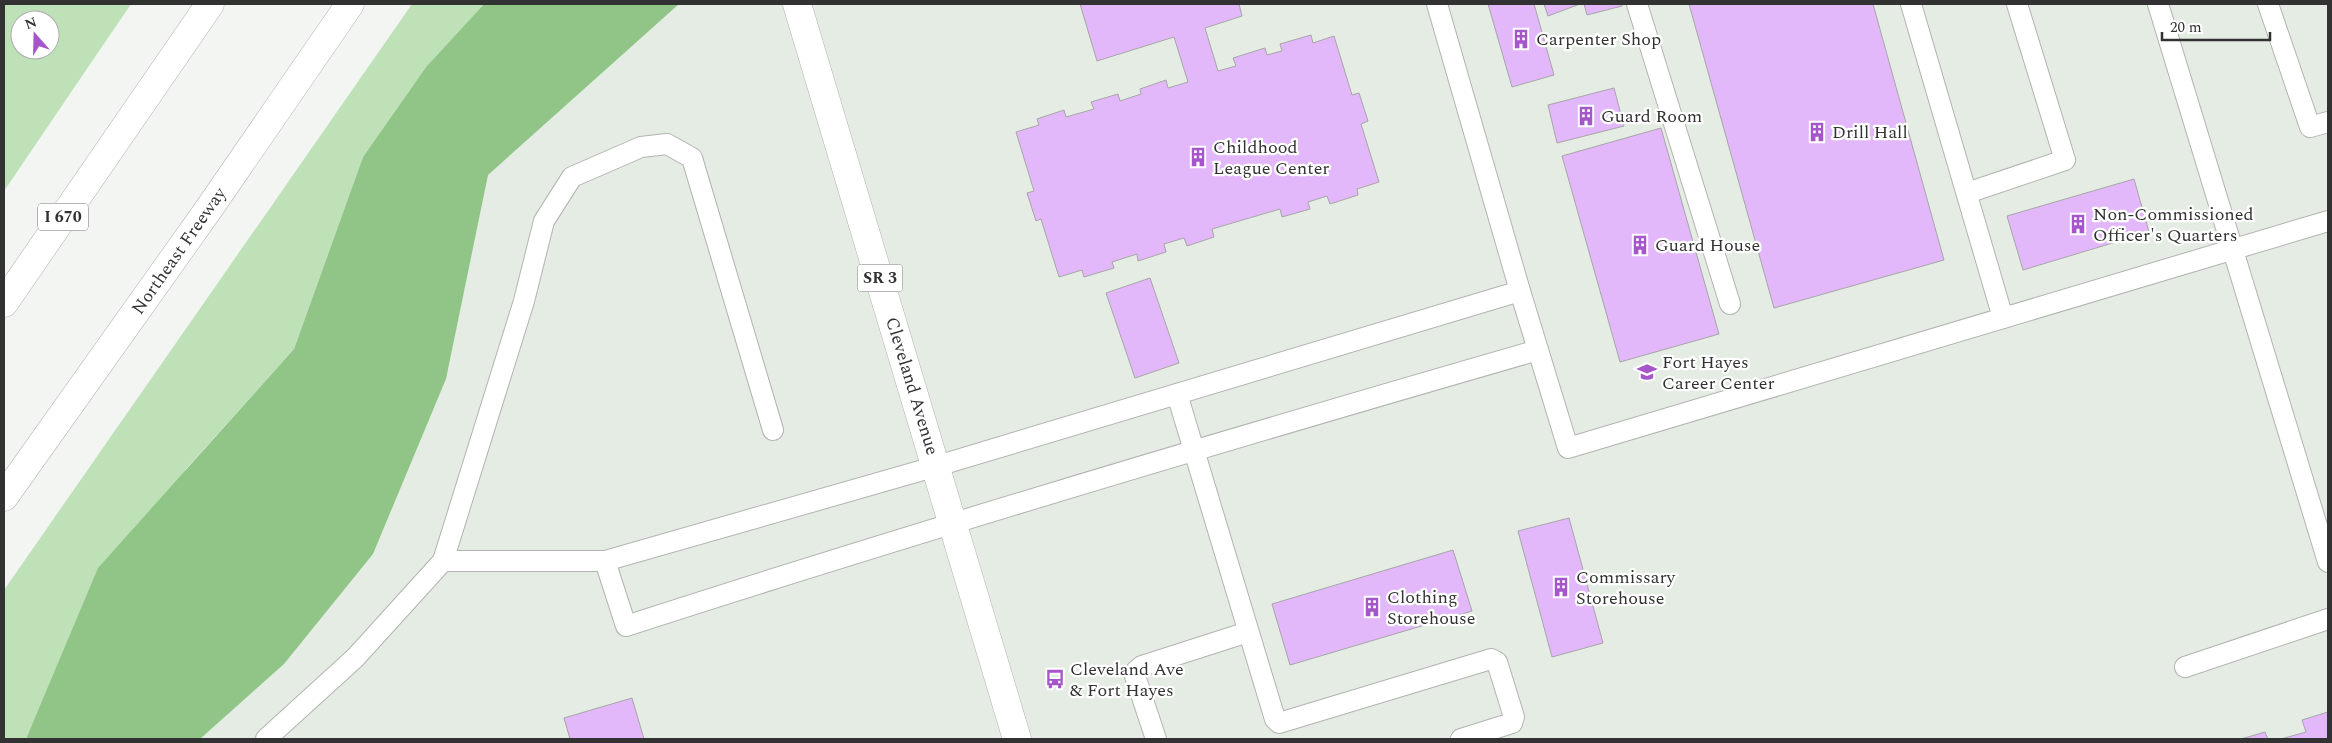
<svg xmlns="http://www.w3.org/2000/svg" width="2332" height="743" viewBox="0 0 2332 743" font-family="Spectral,serif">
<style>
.built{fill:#e4ece3}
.green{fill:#bee1b7;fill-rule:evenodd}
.forest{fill:#91c587}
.building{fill:#e3b8fa;stroke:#a7a5a8}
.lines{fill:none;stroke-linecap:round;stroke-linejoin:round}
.service-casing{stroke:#b2b4b1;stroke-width:22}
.primary-casing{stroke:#b2b4b1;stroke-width:29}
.motorway-casing{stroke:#b2b4b1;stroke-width:29}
.service{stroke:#fff;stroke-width:20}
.primary{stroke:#fff;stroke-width:28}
.motorway{stroke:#fff;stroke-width:28}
.labels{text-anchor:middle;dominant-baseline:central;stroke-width:4.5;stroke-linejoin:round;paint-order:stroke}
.shield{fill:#fff;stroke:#6f706f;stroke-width:1}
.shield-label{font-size:16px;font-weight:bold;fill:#313231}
.poi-label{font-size:18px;fill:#313231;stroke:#fff;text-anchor:start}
.street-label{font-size:18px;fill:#313231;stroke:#fff}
</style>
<rect width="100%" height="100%" fill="#f2f5f2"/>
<path class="built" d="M 679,4 L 2328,4 L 2328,739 L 200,739 L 284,664 L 373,554 L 446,379 L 487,175 Z"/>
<g class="green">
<path d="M 4,4 L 131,4 L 4,191 ZM 20,20 L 50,20 L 50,50 L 20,50 Z"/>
<path d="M 412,4 L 484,4 L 426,67 L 363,157 L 294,349 L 186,469 L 48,689 L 26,739 L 4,739 L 4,590 Z"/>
</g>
<path class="forest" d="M 484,4 L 679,4 L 488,175 L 446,379 L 373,554 L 284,664 L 200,739 L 26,739 L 98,568 L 294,349 L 363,157 L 426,67 Z"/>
<g class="building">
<path d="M 1080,4 L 1239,4 L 1242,16 L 1205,28 L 1218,71 L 1236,66 L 1233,58 L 1265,48 L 1267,55 L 1282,51 L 1280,44 L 1311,35 L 1313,43 L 1334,36 L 1352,95 L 1359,93 L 1368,121 L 1361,124 L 1379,182 L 1357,189 L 1358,195 L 1330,204 L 1327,196 L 1308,202 L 1310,209 L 1282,217 L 1280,209 L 1212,229 L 1214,237 L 1187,246 L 1184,238 L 1164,244 L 1166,252 L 1138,261 L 1137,254 L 1112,262 L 1114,268 L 1084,277 L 1082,270 L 1059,277 L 1041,219 L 1036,221 L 1027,193 L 1034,191 L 1016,132 L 1039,125 L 1037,119 L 1064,110 L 1066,117 L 1094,109 L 1091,102 L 1118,94 L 1120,101 L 1141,94 L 1140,89 L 1166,80 L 1168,88 L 1188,82 L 1174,37 L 1097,61 Z"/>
<path d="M 1488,4 L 1534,4 L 1554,75 L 1512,87 Z"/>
<path d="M 1544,4 L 1580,4 L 1548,16 Z"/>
<path d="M 1584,4 L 1622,4 L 1622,6 L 1587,15 Z"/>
<path d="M 1689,4 L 1873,4 L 1944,260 L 1774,308 Z"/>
<path d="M 1614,88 L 1624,126 L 1557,143 L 1548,105 Z"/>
<path d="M 1661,128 L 1719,334 L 1620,362 L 1562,156 Z"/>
<path d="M 2134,179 L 2149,232 L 2023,270 L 2007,216 Z"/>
<path d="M 1150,278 L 1179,363 L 1135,378 L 1106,293 Z"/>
<path d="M 1569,518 L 1603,643 L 1552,657 L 1518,531 Z"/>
<path d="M 1453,550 L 1472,611 L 1290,665 L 1272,604 Z"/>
<path d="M 632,698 L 644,739 L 570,739 L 564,718 Z"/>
<path d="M 2328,712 L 2328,739 L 2281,739 L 2306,732 L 2302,720 Z"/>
<path d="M 2265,732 L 2268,739 L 2241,739 Z"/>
</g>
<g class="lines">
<defs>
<g id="service">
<path d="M 1437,4 L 1520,291 L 1568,448 L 2328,221"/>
<path d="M 1637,4 L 1730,304"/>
<path d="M 1911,4 L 2003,318"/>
<path d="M 2158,4 L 2328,562"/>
<path d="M 2268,4 L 2310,127 L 2328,122"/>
<path d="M 1967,193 L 2065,160 L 2017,4"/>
<path d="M 1177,394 L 1275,719 L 1279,723 L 1491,659 L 1497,662 L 1514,717 L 1512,723 L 1461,739"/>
<path d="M 773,430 L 692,158 L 667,144 L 641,147 L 572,177 L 544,221 L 524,301 L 443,561 L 605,561 L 937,466 L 1520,291"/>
<path d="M 605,561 L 626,626 C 929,528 1233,438 1538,350"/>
<path d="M 2185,667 L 2328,619"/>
<path d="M 266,739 L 355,658 L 443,561"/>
<path d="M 1156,739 L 1135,676 L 1136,671 L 1142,666 L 1248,632"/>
</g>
<path id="primary" d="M 797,4 L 1017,739"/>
<g id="motorway">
<path d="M 4,303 L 210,4"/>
<path d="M 4,497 L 208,210 L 350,4"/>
</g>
</defs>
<use href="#service" class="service-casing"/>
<use href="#primary" class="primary-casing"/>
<use href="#motorway" class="motorway-casing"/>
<use href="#service" class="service"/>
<use href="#primary" class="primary"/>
<use href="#motorway" class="motorway"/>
</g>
<defs>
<symbol id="building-bare" viewBox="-9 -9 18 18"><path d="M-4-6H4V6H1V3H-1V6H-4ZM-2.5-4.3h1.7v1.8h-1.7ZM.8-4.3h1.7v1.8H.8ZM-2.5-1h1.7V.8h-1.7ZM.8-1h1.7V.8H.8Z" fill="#a557c9" stroke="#fff" stroke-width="2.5" paint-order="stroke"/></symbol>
<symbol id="school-bare" viewBox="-9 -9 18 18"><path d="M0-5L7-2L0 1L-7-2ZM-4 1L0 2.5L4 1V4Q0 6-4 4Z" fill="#a557c9" stroke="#fff" stroke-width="2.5" paint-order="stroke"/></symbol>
<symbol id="bus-bare" viewBox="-9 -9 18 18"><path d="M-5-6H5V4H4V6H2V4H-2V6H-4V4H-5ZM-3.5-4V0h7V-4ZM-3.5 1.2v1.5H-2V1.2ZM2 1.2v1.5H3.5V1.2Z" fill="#a557c9" stroke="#fff" stroke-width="2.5" paint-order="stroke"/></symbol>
</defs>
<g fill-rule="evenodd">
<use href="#building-bare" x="1507" y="25" width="28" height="28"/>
<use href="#building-bare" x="1572" y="102" width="28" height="28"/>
<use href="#building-bare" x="1803" y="118" width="28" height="28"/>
<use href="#building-bare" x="1184" y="143" width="28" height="28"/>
<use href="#building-bare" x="2064" y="210" width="28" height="28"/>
<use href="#building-bare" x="1626" y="231" width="28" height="28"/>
<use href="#school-bare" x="1633" y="358" width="28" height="28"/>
<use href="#building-bare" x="1547" y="573" width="28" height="28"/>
<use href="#building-bare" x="1358" y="593" width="28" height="28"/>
<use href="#bus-bare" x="1041" y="665" width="28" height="28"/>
</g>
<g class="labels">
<g class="shield">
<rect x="38" y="203.5" width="50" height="27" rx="4"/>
<rect x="857.5" y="264.5" width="45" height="27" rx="4"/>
</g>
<g class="shield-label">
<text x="63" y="217">I 670</text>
<text x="880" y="278">SR 3</text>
</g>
<g class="poi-label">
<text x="1536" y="39">Carpenter Shop</text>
<text x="1601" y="116">Guard Room</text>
<text x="1832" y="132">Drill Hall</text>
<text x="1213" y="147">Childhood<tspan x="1213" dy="21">League Center</tspan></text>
<text x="2093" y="214">Non-Commissioned<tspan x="2093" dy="21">Officer's Quarters</tspan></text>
<text x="1655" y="245">Guard House</text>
<text x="1662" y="362">Fort Hayes<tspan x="1662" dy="21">Career Center</tspan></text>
<text x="1576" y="577">Commissary<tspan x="1576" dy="21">Storehouse</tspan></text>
<text x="1387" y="597">Clothing<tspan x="1387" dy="21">Storehouse</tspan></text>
<text x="1070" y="669">Cleveland Ave<tspan x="1070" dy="21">&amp; Fort Hayes</tspan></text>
</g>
<g class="street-label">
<text transform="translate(179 251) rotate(-55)">Northeast Freeway</text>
<text transform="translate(912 386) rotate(73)">Cleveland Avenue</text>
</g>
</g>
<rect width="2332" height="743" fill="none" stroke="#313231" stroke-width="10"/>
<g transform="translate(35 35) rotate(340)"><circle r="24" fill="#ffffff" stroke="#adadad"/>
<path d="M0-4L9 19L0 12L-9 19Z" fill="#a557c9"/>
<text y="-8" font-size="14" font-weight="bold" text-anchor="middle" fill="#313231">N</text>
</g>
<path d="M2162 32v8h108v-8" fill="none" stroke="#313231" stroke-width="2.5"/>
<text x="2170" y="32" font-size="15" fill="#313231" stroke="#ffffff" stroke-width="4" paint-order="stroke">20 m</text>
</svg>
